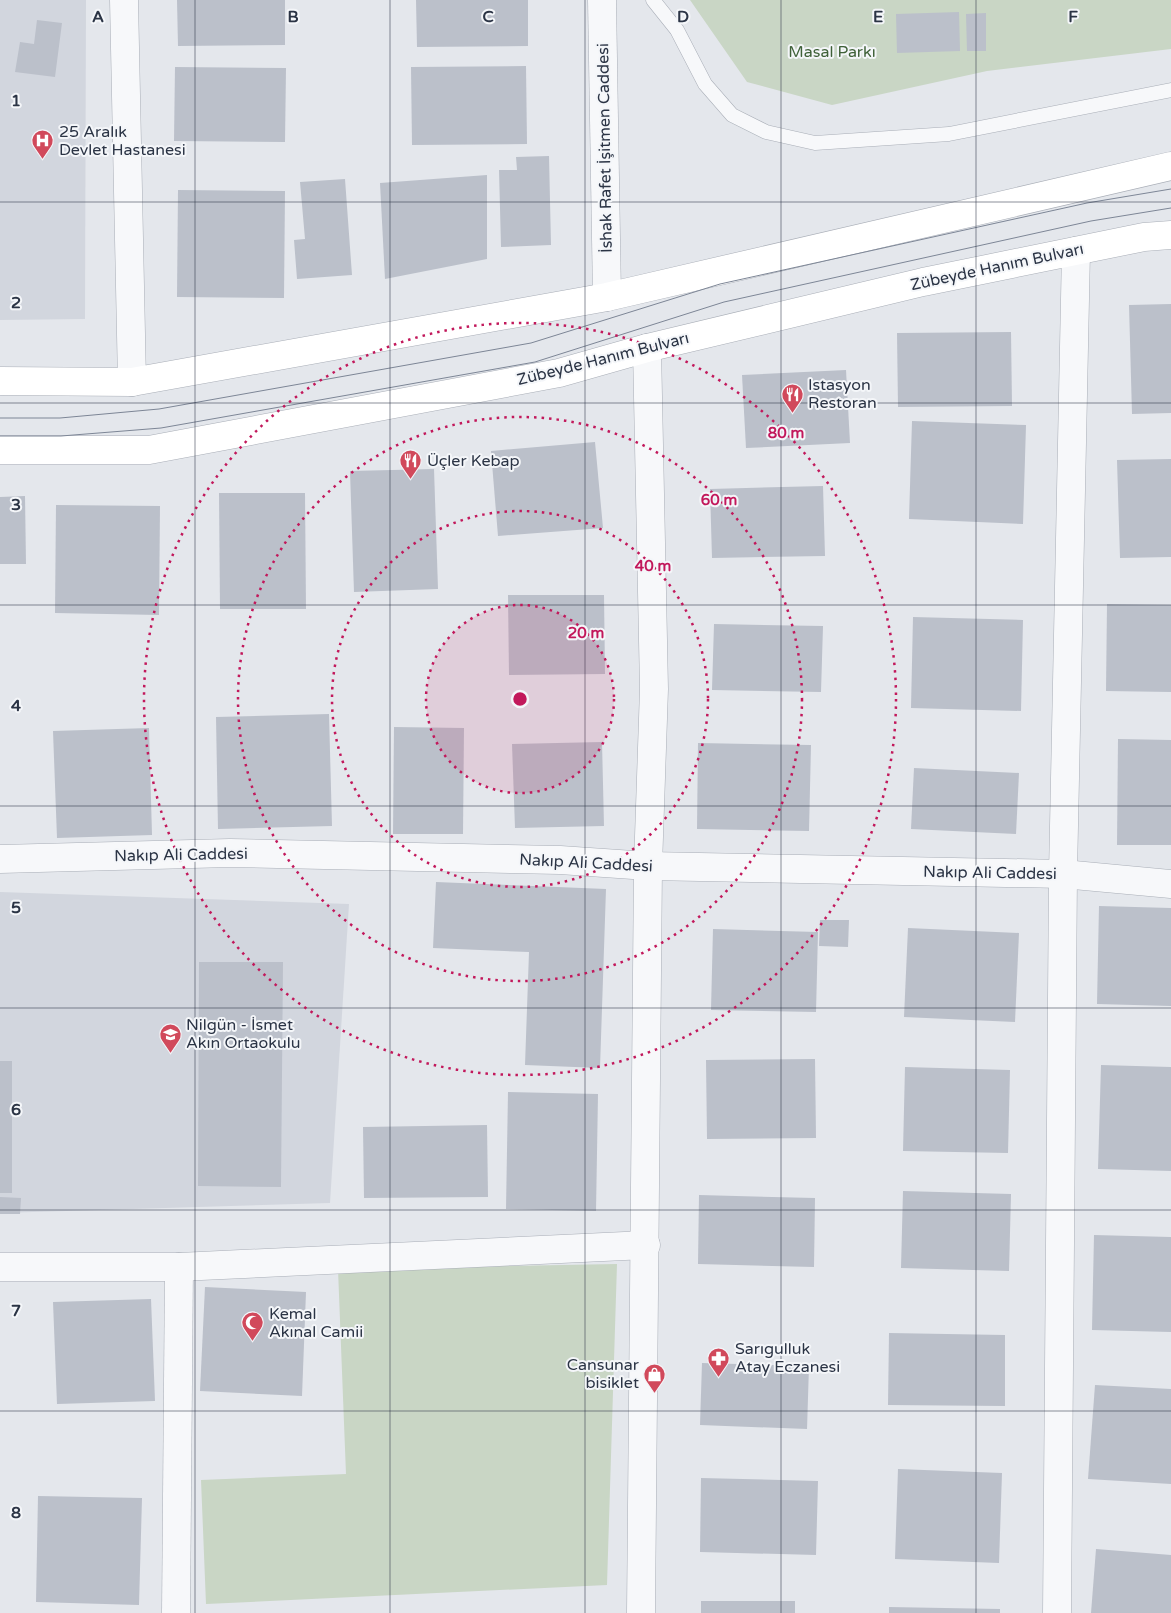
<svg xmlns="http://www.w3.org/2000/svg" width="1171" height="1613" viewBox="0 0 1171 1613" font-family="'Varela Round',sans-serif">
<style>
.built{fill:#d2d6de}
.park{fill:#c9d6c5}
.building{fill:#bbc0ca}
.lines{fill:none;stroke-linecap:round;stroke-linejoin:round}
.lane-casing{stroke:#a9aeb7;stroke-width:15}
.street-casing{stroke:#a9aeb7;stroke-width:29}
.secondary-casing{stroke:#a9aeb7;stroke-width:29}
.lane{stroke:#f7f8fa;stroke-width:14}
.street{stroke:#f7f8fa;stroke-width:28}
.secondary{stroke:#fff;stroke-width:28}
.tram{stroke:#7d8696;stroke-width:1}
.grid{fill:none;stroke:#2b3445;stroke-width:1;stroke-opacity:0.55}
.ring{fill:none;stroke:#c2185b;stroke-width:2.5;stroke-dasharray:2.5 5}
.labels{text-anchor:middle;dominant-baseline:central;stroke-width:4;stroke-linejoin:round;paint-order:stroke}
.park-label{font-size:16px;fill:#3f6138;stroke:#f4f6f9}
.poi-label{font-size:16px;fill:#2b3445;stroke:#f4f6f9;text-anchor:start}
.street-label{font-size:16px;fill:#2b3445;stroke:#f4f6f9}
.grid-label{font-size:16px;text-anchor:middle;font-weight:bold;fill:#2b3445;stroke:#f4f6f9;stroke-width:4;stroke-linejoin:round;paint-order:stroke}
.centre{fill:#c2185b;stroke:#f4f6f9;stroke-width:2.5}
.ring-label{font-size:15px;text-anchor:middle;font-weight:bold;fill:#c2185b;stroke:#f4f6f9;stroke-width:4;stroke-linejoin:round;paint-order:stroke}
</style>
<rect width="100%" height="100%" fill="#e4e7ec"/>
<g class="built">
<path d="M 0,0 L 86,0 L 85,319 L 0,320 Z"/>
<path d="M 0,892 L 349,904 L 330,1203 L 0,1213 Z"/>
</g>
<g class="park">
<path d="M 690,0 L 1171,0 L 1171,49 L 987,71 L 832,105 L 747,82 Z"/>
<path d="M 617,1264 L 607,1585 L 206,1604 L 201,1480 L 346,1474 L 338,1269 Z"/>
</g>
<g class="building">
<path d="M 177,0 L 285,0 L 285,45 L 178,46 Z"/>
<path d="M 416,0 L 528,0 L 528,46 L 417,47 Z"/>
<path d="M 959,12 L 960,51 L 897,53 L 896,14 Z"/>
<path d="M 986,13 L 986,51 L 967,51 L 966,14 Z"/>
<path d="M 37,20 L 62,23 L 55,77 L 15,72 L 20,42 L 34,44 Z"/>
<path d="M 526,66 L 527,144 L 412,145 L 411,67 Z"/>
<path d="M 175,67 L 286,68 L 285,142 L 174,141 Z"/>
<path d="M 549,156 L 551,245 L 501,247 L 499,170 L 517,170 L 516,157 Z"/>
<path d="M 487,175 L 487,259 L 385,279 L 380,183 Z"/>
<path d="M 345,179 L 352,275 L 297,279 L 294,240 L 305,239 L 300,182 Z"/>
<path d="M 178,190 L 285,191 L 284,298 L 177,297 Z"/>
<path d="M 1171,304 L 1171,413 L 1132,414 L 1129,305 Z"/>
<path d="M 1011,332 L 1012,406 L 898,407 L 897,333 Z"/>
<path d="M 846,370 L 850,443 L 746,448 L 742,375 Z"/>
<path d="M 912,421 L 1026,425 L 1023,524 L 909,519 Z"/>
<path d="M 595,442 L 603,528 L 498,536 L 491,451 Z"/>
<path d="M 1171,459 L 1171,557 L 1120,558 L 1117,460 Z"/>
<path d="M 434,469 L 438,589 L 354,592 L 350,471 Z"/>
<path d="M 823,486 L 825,556 L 712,558 L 710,489 Z"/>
<path d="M 219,493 L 305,493 L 306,609 L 220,609 Z"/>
<path d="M 25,496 L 26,564 L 0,564 L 0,497 Z"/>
<path d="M 56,505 L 160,506 L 159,615 L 55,613 Z"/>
<path d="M 508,595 L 604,595 L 605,674 L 509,675 Z"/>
<path d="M 1107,604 L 1171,605 L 1171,692 L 1106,691 Z"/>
<path d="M 913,617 L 1023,620 L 1021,711 L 911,708 Z"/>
<path d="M 714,624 L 823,626 L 821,692 L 712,690 Z"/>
<path d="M 329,714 L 332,826 L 218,829 L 216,717 Z"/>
<path d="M 394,727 L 464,728 L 463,834 L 393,834 Z"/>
<path d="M 149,728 L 152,835 L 57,838 L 53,731 Z"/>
<path d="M 1118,739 L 1171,740 L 1171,845 L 1117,845 Z"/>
<path d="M 602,742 L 604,826 L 515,828 L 512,744 Z"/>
<path d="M 698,743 L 811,745 L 809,831 L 697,829 Z"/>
<path d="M 914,768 L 1019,773 L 1016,834 L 911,829 Z"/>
<path d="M 436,882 L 606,889 L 600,1068 L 525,1065 L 529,952 L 433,948 Z"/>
<path d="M 1099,906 L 1171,908 L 1171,1006 L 1097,1004 Z"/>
<path d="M 820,920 L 849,920 L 848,947 L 819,946 Z"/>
<path d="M 908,928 L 1019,933 L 1015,1022 L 904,1017 Z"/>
<path d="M 713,929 L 818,932 L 816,1012 L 711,1010 Z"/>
<path d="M 199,962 L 283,962 L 281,1187 L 198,1186 Z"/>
<path d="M 815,1059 L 816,1138 L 707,1139 L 706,1060 Z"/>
<rect x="0" y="1061" width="12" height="132"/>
<path d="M 1101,1065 L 1171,1067 L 1171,1171 L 1098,1169 Z"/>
<path d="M 905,1067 L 1010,1070 L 1008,1153 L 903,1151 Z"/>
<path d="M 508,1092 L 598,1094 L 596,1211 L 506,1209 Z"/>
<path d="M 487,1125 L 488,1197 L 364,1198 L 363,1127 Z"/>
<path d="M 903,1191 L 1011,1194 L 1009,1271 L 901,1268 Z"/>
<path d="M 699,1195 L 815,1198 L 814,1267 L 698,1264 Z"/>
<path d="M 0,1197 L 21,1198 L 20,1214 L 0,1214 Z"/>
<path d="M 1094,1235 L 1171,1237 L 1171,1332 L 1092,1330 Z"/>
<path d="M 205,1287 L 306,1292 L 302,1396 L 200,1391 Z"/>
<path d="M 151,1299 L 155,1401 L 57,1404 L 53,1302 Z"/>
<path d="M 889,1333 L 1005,1335 L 1005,1406 L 888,1405 Z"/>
<path d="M 702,1363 L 809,1366 L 807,1429 L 700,1425 Z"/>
<path d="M 1095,1385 L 1171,1389 L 1171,1484 L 1088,1479 Z"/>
<path d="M 898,1469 L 1002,1473 L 999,1563 L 895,1559 Z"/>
<path d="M 701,1478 L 818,1481 L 816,1555 L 700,1552 Z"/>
<path d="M 38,1496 L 142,1498 L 139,1605 L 36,1602 Z"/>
<path d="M 1096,1549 L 1171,1555 L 1171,1613 L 1091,1613 Z"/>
<rect x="701" y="1601" width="94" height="12"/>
<path d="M 889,1607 L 1000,1609 L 1000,1613 L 889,1613 Z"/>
</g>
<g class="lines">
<defs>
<path id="lane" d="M 653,0 L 677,30 L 705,84 L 732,115 L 766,132 L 815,143 L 949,134 L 1171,90"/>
<g id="street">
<path d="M 124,0 L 132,382"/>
<path d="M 602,0 L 607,297"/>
<path d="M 0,859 L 230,853 L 560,860 L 648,866 L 1063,874 L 1171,884"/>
<path d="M 0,1267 L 179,1267 L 646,1245"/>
<path d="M 176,1613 L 179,1267"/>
<path d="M 641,1613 L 648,866 L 654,689 L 647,348"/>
<path d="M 1057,1613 L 1063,874 L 1076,251"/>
</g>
<g id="secondary">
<path d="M 0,381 L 132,382 L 607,297 L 1171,166"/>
<path d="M 0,450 L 149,450 L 559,373 L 647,348 L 923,282 L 1144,237 L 1171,235"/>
</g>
</defs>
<use href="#lane" class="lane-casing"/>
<use href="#street" class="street-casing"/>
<use href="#secondary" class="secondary-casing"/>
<use href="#lane" class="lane"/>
<use href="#street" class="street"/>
<use href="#secondary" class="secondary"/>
<g class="tram">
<path d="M 0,418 L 60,418 L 159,409 L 531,343 L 720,284 L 1087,203 L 1171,189"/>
<path d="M 0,436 L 61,436 L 161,428 L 535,362 L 724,302 L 1091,221 L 1171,208"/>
</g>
</g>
<path class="grid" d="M 195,0 L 195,1613M 390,0 L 390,1613M 585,0 L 585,1613M 781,0 L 781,1613M 976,0 L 976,1613M 0,202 L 1171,202M 0,403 L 1171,403M 0,605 L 1171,605M 0,806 L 1171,806M 0,1008 L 1171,1008M 0,1210 L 1171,1210M 0,1411 L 1171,1411"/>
<circle cx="520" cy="699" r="94" fill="#c2185b" fill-opacity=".12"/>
<g class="ring">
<circle cx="520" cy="699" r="94"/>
<circle cx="520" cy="699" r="188"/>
<circle cx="520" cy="699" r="282"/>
<circle cx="520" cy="699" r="376"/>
</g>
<defs>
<symbol id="hospital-pin" viewBox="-11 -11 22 30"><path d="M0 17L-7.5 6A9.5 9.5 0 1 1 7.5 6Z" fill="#d1495b" stroke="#f4f6f9"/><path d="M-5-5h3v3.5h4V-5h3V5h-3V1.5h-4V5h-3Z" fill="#fff"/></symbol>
<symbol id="restaurant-pin" viewBox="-11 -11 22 30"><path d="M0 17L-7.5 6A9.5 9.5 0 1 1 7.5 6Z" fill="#d1495b" stroke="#f4f6f9"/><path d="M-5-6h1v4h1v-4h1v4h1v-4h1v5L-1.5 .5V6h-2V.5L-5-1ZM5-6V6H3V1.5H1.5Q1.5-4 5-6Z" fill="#fff"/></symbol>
<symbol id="school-pin" viewBox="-11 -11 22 30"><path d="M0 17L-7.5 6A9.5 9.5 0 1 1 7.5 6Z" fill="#d1495b" stroke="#f4f6f9"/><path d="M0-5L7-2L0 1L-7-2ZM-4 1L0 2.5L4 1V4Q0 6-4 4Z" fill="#fff"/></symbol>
<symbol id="mosque-pin" viewBox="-11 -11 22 30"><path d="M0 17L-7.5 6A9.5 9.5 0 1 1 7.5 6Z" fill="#d1495b" stroke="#f4f6f9"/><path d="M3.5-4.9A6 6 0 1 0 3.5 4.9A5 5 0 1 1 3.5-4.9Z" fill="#fff"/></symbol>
<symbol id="pharmacy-pin" viewBox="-11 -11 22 30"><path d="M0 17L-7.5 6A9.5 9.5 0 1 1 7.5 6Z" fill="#d1495b" stroke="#f4f6f9"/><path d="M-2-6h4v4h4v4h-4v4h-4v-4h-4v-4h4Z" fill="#fff"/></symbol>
<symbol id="shop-pin" viewBox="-11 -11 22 30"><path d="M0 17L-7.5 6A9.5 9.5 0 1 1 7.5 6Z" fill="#d1495b" stroke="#f4f6f9"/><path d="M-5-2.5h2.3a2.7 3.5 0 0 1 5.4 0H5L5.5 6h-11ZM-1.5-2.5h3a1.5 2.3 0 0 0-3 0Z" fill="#fff"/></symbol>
</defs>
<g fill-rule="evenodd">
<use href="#hospital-pin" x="30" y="128" width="25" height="34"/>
<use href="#restaurant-pin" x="780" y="382" width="25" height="34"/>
<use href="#restaurant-pin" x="398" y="448" width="25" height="34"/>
<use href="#school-pin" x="158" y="1022" width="25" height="34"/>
<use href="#mosque-pin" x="240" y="1310" width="25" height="34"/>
<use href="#pharmacy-pin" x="706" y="1346" width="25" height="34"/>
<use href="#shop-pin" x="642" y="1362" width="25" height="34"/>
</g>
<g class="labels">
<g class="park-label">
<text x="832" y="52">Masal Parkı</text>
</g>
<g class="poi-label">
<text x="59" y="132">25 Aralık<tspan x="59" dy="18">Devlet Hastanesi</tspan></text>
<text x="808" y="385">Istasyon<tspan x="808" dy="18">Restoran</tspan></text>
<text x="427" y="461">Üçler Kebap</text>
<text x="186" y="1025">Nilgün - İsmet<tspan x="186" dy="18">Akın Ortaokulu</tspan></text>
<text x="269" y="1314">Kemal<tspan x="269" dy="18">Akınal Camii</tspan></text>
<text x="735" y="1349">Sarıgulluk<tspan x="735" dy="18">Atay Eczanesi</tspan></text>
<text x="639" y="1365" text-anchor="end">Cansunar<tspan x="639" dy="18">bisiklet</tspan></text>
</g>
<g class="street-label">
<text transform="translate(605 148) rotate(-91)">İshak Rafet İşitmen Caddesi</text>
<text transform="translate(997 267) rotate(-12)">Zübeyde Hanım Bulvarı</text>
<text transform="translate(603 359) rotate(-14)">Zübeyde Hanım Bulvarı</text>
<text transform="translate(181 855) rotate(-1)">Nakıp Ali Caddesi</text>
<text transform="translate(586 863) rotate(3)">Nakıp Ali Caddesi</text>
<text transform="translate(990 873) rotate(1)">Nakıp Ali Caddesi</text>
</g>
</g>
<g class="grid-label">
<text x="98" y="22">A</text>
<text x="293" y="22">B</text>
<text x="488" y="22">C</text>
<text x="683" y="22">D</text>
<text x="878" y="22">E</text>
<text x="1073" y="22">F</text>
<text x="16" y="106">1</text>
<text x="16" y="308">2</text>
<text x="16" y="510">3</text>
<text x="16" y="711">4</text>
<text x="16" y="913">5</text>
<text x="16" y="1115">6</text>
<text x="16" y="1316">7</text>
<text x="16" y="1518">8</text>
</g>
<circle cx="520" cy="699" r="8" class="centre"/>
<g class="ring-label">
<text x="786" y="438">80 m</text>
<text x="719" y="505">60 m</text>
<text x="653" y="571">40 m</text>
<text x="586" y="638">20 m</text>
</g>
</svg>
